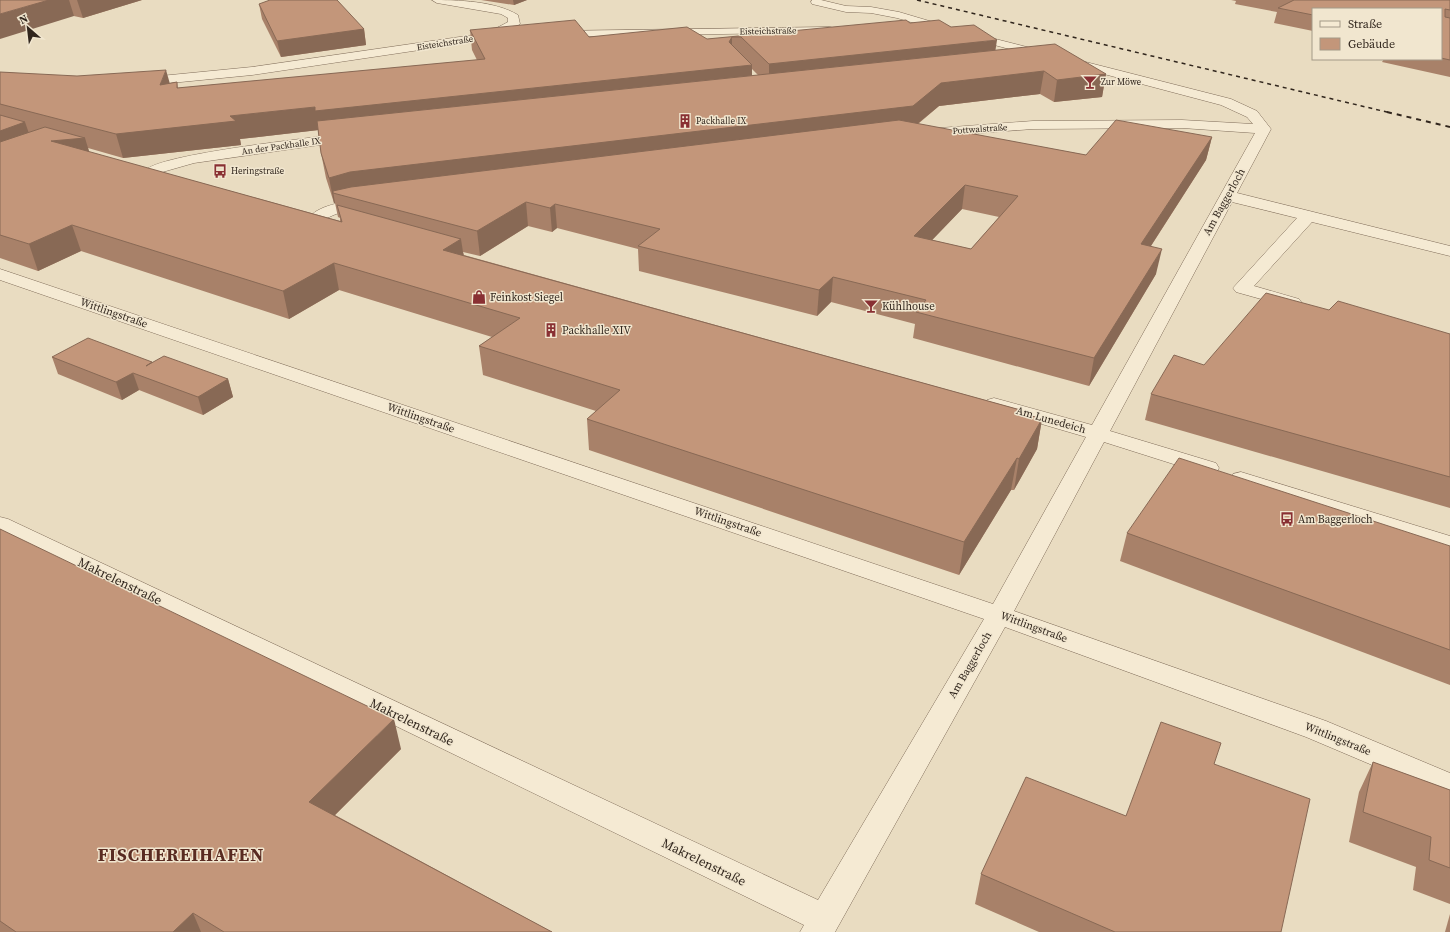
<svg xmlns="http://www.w3.org/2000/svg" width="1450" height="932" viewBox="0 0 1450 932" font-family="'Source Serif 4',serif">
<style>
.lines{fill:none;stroke-linecap:round;stroke-linejoin:round}
.minor-casing{stroke:#806d5a;stroke-width:1}
.minor{fill:#f5ead3;fill-rule:evenodd}
.rail-far1{stroke:#31261d;stroke-width:1.5;stroke-dasharray:4 4;stroke-linecap:butt}
.rail{stroke:#31261d;stroke-width:2;stroke-dasharray:5 5;stroke-linecap:butt}
.wall{fill:#a88169;fill-rule:evenodd}
.shaded-wall{fill:#886955}
.building{fill:#c3967a;stroke:#886955;fill-rule:evenodd}
.labels{text-anchor:middle;dominant-baseline:central;stroke-width:3;stroke-linejoin:round;paint-order:stroke}
.far-street-label{font-size:9px;fill:#31261d;stroke:#f1e6cf}
.far-poi-label{font-size:9px;fill:#31261d;stroke:#f1e6cf;text-anchor:start}
.street-label{font-size:11px;fill:#31261d;stroke:#f1e6cf}
.poi-label{font-size:11px;fill:#31261d;stroke:#f1e6cf;text-anchor:start}
.near-street-label{font-size:13px;fill:#31261d;stroke:#f1e6cf}
.near-district-label{font-size:18px;font-weight:bold;letter-spacing:1px;fill:#592b21;stroke:#f1e6cf}
</style>
<rect width="100%" height="100%" fill="#e9dcc1"/>
<g class="lines">
<defs>
<g id="minor">
<path d="M 432,0 C 458,0 495,1 518,15 L 520,24 L 505,33 L 506,35 L 504,37 L 500,38 L 252,75 L 140,86 L 136,85 L 134,82 L 136,79 L 140,78 L 252,67 L 487,33 L 508,22 L 508,18 L 501,14 L 437,3 Z"/>
<path d="M 812,0 L 821,0 L 846,6 L 871,7 L 899,12 L 953,28 L 955,30 L 953,32 L 949,33 L 897,18 L 871,13 L 846,12 L 812,4 L 811,2 Z"/>
<path d="M 830,27 L 834,28 L 836,30 L 834,32 L 556,37 L 552,36 L 550,34 L 552,32 L 556,31 Z"/>
<path d="M 968,32 L 1231,99 L 1257,111 L 1271,129 L 1237,193 L 1450,246 L 1450,256 L 1312,222 L 1254,286 L 1299,299 L 1302,303 L 1299,307 L 1293,308 L 1236,292 L 1233,288 L 1297,218 L 1232,202 L 1110,431 L 1216,463 L 1219,468 L 1216,473 L 1208,475 L 1104,442 L 1014,611 L 1326,721 L 1450,773 L 1450,798 L 1306,737 L 1005,627 L 835,932 L 800,932 L 804,925 L 0,533 L 0,517 L 8,519 L 818,900 L 984,619 L 0,280 L 0,269 L 993,604 L 1086,437 L 987,408 L 984,404 L 987,400 L 994,398 L 1092,425 L 1255,133 L 1182,128 L 1033,129 L 926,137 L 921,136 L 919,133 L 921,130 L 926,129 L 1033,121 L 1182,120 L 1253,124 L 1247,117 L 1221,105 L 964,37 L 962,35 L 964,33 Z"/>
<path d="M 349,133 L 354,134 L 356,137 L 354,140 L 194,163 L 152,175 L 147,174 L 145,171 C 156,154 320,137 349,133 Z"/>
<path d="M 366,198 L 372,200 L 374,203 L 372,206 L 336,214 L 318,222 L 312,220 L 310,217 C 319,204 351,201 366,198 Z"/>
<path d="M 1241,472 L 1450,536 L 1450,552 L 1233,484 L 1230,479 L 1233,474 Z"/>
</g>
</defs>
<use href="#minor" class="minor-casing"/>
<use href="#minor" class="minor"/>
<path class="rail-far1" d="M 917,0 L 1391,113"/>
<path class="rail" d="M 1387,112 L 1450,127"/>
</g>
<g class="wall">
<path d="M 0,0 L 142,0 L 83,18 Z"/>
<path d="M 481,0 L 527,0 L 514,5 Z"/>
<path d="M 1231,0 L 1450,0 L 1450,77 L 1382,62 L 1384,59 L 1441,59 L 1441,9 L 1313,9 L 1313,31 L 1274,23 L 1277,12 L 1235,4 L 1236,1 Z"/>
<path d="M 259,4 L 364,29 L 366,45 L 281,57 L 262,19 Z"/>
<path d="M 910,23 L 951,27 L 995,50 L 1106,74 L 1102,97 L 1054,102 L 1040,94 L 939,106 L 918,124 L 1086,155 L 1212,137 L 1206,160 L 1151,246 L 1156,274 L 1089,386 L 913,338 L 915,324 L 831,302 L 817,316 L 639,271 L 638,249 L 557,228 L 552,232 L 528,226 L 480,256 L 463,252 L 464,255 L 1024,411 L 1023,414 L 1042,419 L 1037,449 L 1014,490 L 1011,490 L 959,575 L 589,450 L 587,419 L 596,411 L 483,375 L 479,346 L 492,337 L 339,290 L 289,319 L 81,251 L 38,271 L 0,258 L 0,72 L 170,83 L 177,82 L 178,88 L 477,60 L 472,50 L 470,30 L 589,37 L 707,39 ZM 752,69 L 758,75 L 752,76 ZM 318,130 L 321,153 L 326,178 L 334,203 L 335,203 L 338,217 L 340,218 L 340,221 L 89,152 L 88,148 L 123,158 L 241,145 L 240,139 ZM 962,209 L 999,217 L 971,249 L 932,240 Z"/>
<path d="M 1329,310 L 1450,334 L 1450,508 L 1145,420 L 1151,394 L 1204,365 Z"/>
<path d="M 52,357 L 152,362 L 228,379 L 233,397 L 203,415 L 139,390 L 122,400 L 58,374 Z"/>
<path d="M 0,529 L 401,749 L 335,815 L 552,932 L 0,932 Z"/>
<path d="M 1127,533 L 1450,546 L 1450,685 L 1120,561 Z"/>
<path d="M 1373,762 L 1450,790 L 1450,904 L 1413,890 L 1416,867 L 1349,842 L 1359,792 Z"/>
<path d="M 1214,764 L 1281,932 L 1039,932 L 975,904 L 981,874 L 1126,816 Z"/>
<path d="M 1450,914 L 1450,932 L 1445,932 Z"/>
</g>
<g class="shaded-wall">
<path d="M 49,0 L 69,0 L 74,16 L 0,39 L 0,14 Z"/>
<path d="M 77,0 L 142,0 L 83,18 Z"/>
<path d="M 513,0 L 527,0 L 514,5 Z"/>
<path d="M 364,29 L 366,45 L 281,57 L 277,41 Z"/>
<path d="M 732,37 L 732,58 L 729,42 Z"/>
<path d="M 997,40 L 994,60 L 769,85 L 769,64 Z"/>
<path d="M 752,65 L 752,87 L 319,130 L 240,139 L 241,145 L 123,158 L 116,134 L 230,116 L 315,107 Z"/>
<path d="M 166,70 L 172,91 L 160,85 Z"/>
<path d="M 1044,71 L 1040,94 L 939,106 L 911,129 L 333,191 L 335,203 L 334,203 L 329,178 L 350,172 L 941,83 Z"/>
<path d="M 1106,74 L 1102,97 L 1054,102 L 1057,80 Z"/>
<path d="M 25,122 L 33,145 L 0,157 L 0,131 Z"/>
<path d="M 1212,137 L 1206,160 L 1136,269 L 1141,244 Z"/>
<path d="M 85,138 L 92,161 L 51,141 Z"/>
<path d="M 965,185 L 962,209 L 912,261 L 914,236 Z"/>
<path d="M 526,202 L 528,226 L 480,256 L 477,231 Z"/>
<path d="M 555,204 L 557,228 L 552,232 L 550,208 Z"/>
<path d="M 72,225 L 81,251 L 38,271 L 29,244 Z"/>
<path d="M 461,239 L 465,265 L 443,250 Z"/>
<path d="M 1162,249 L 1156,274 L 1089,386 L 1094,358 Z"/>
<path d="M 334,263 L 339,290 L 289,319 L 283,291 Z"/>
<path d="M 833,277 L 831,302 L 817,316 L 819,290 Z"/>
<path d="M 133,373 L 139,390 L 122,400 L 116,382 Z"/>
<path d="M 228,379 L 233,397 L 203,415 L 198,397 Z"/>
<path d="M 1042,419 L 1037,449 L 1014,490 L 1019,459 Z"/>
<path d="M 1017,458 L 1011,490 L 959,575 L 964,542 Z"/>
<path d="M 394,719 L 401,749 L 318,832 L 309,802 Z"/>
<path d="M 193,913 L 201,932 L 173,932 Z"/>
</g>
<g class="building">
<path d="M 0,0 L 49,0 L 0,14 Z"/>
<path d="M 270,0 L 337,0 L 364,29 L 277,41 L 259,4 Z"/>
<path d="M 1294,0 L 1450,0 L 1450,10 L 1445,9 L 1445,17 L 1450,18 L 1450,60 L 1441,58 L 1441,9 L 1313,9 L 1313,15 L 1278,8 Z"/>
<path d="M 575,20 L 589,37 L 687,27 L 707,39 L 906,20 L 910,23 L 939,20 L 951,27 L 974,25 L 997,40 L 769,64 L 741,37 L 732,37 L 729,42 L 752,65 L 315,111 L 315,107 L 230,116 L 236,121 L 116,134 L 0,104 L 0,72 L 77,76 L 166,70 L 160,85 L 177,82 L 177,88 L 485,59 L 470,30 Z"/>
<path d="M 1055,44 L 1106,74 L 1057,80 L 1044,71 L 941,83 L 913,106 L 350,172 L 329,178 L 321,153 L 317,121 Z"/>
<path d="M 0,115 L 25,122 L 0,131 Z"/>
<path d="M 899,120 L 1086,155 L 1116,120 L 1212,137 L 1141,244 L 1162,249 L 1094,358 L 916,312 L 926,300 L 833,277 L 819,290 L 638,246 L 660,229 L 555,204 L 550,208 L 526,202 L 477,231 L 333,193 L 333,191 L 351,187 ZM 965,185 L 1018,196 L 971,249 L 914,236 Z"/>
<path d="M 45,127 L 85,138 L 51,141 L 342,222 L 337,205 L 461,239 L 443,250 L 1024,411 L 1022,413 L 1042,419 L 1019,459 L 1017,458 L 964,542 L 587,419 L 620,390 L 479,346 L 520,318 L 334,263 L 283,291 L 72,225 L 29,244 L 0,235 L 0,142 Z"/>
<path d="M 1266,293 L 1329,310 L 1338,301 L 1450,334 L 1450,477 L 1151,394 L 1174,355 L 1204,365 Z"/>
<path d="M 88,338 L 152,362 L 146,366 L 164,356 L 228,379 L 198,397 L 133,373 L 116,382 L 52,357 Z"/>
<path d="M 1179,458 L 1450,546 L 1450,650 L 1127,533 Z"/>
<path d="M 0,529 L 394,719 L 309,802 L 552,932 L 224,932 L 193,913 L 173,932 L 16,932 L 0,921 Z"/>
<path d="M 1161,722 L 1221,743 L 1214,764 L 1310,799 L 1281,932 L 1115,932 L 981,874 L 1026,777 L 1126,816 Z"/>
<path d="M 1373,762 L 1450,790 L 1450,868 L 1429,860 L 1431,837 L 1363,812 Z"/>
</g>
<defs>
<symbol id="bar-bare" viewBox="-9 -9 18 18"><path d="M-6-5H6L.8 .8V4.5H3.5V6h-7V4.5H-.8V.8Z" fill="#893033" stroke="#f1e6cf" stroke-width="2.5" paint-order="stroke"/></symbol>
<symbol id="building-bare" viewBox="-9 -9 18 18"><path d="M-4-6H4V6H1V3H-1V6H-4ZM-2.5-4.3h1.7v1.8h-1.7ZM.8-4.3h1.7v1.8H.8ZM-2.5-1h1.7V.8h-1.7ZM.8-1h1.7V.8H.8Z" fill="#893033" stroke="#f1e6cf" stroke-width="2.5" paint-order="stroke"/></symbol>
<symbol id="bus-bare" viewBox="-9 -9 18 18"><path d="M-5-6H5V4H4V6H2V4H-2V6H-4V4H-5ZM-3.5-4V0h7V-4ZM-3.5 1.2v1.5H-2V1.2ZM2 1.2v1.5H3.5V1.2Z" fill="#893033" stroke="#f1e6cf" stroke-width="2.5" paint-order="stroke"/></symbol>
<symbol id="shop-bare" viewBox="-9 -9 18 18"><path d="M-5-2.5h2.3a2.7 3.5 0 0 1 5.4 0H5L5.5 6h-11ZM-1.5-2.5h3a1.5 2.3 0 0 0-3 0Z" fill="#893033" stroke="#f1e6cf" stroke-width="2.5" paint-order="stroke"/></symbol>
</defs>
<g fill-rule="evenodd">
<use href="#bar-bare" x="1080" y="72" width="20" height="20"/>
<use href="#building-bare" x="675" y="111" width="20" height="20"/>
<use href="#bus-bare" x="210" y="161" width="20" height="20"/>
<use href="#shop-bare" x="469" y="287" width="20" height="20"/>
<use href="#bar-bare" x="861" y="296" width="20" height="20"/>
<use href="#building-bare" x="541" y="320" width="20" height="20"/>
<use href="#bus-bare" x="1277" y="509" width="20" height="20"/>
</g>
<g class="labels">
<g class="far-street-label">
<text transform="translate(768 31) rotate(-1)">Eisteichstraße</text>
<text transform="translate(445 43) rotate(-9)">Eisteichstraße</text>
<text transform="translate(980 129) rotate(-4)">Pottwalstraße</text>
<text transform="translate(281 146) rotate(-8)">An der Packhalle IX</text>
</g>
<g class="far-poi-label">
<text x="1101" y="82">Zur Möwe</text>
<text x="696" y="121">Packhalle IX</text>
<text x="231" y="171">Heringstraße</text>
</g>
<g class="street-label">
<text transform="translate(1224 202) rotate(-61)">Am Baggerloch</text>
<text transform="translate(114 313) rotate(19)">Wittlingstraße</text>
<text transform="translate(421 418) rotate(19)">Wittlingstraße</text>
<text transform="translate(1051 420) rotate(16)">Am Lunedeich</text>
<text transform="translate(728 522) rotate(19)">Wittlingstraße</text>
<text transform="translate(1034 627) rotate(20)">Wittlingstraße</text>
<text transform="translate(970 665) rotate(-60)">Am Baggerloch</text>
<text transform="translate(1338 739) rotate(22)">Wittlingstraße</text>
</g>
<g class="poi-label">
<text x="490" y="297">Feinkost Siegel</text>
<text x="882" y="306">Kühlhouse</text>
<text x="562" y="330">Packhalle XIV</text>
<text x="1298" y="519">Am Baggerloch</text>
</g>
<g class="near-street-label">
<text transform="translate(120 581) rotate(26)">Makrelenstraße</text>
<text transform="translate(412 722) rotate(26)">Makrelenstraße</text>
<text transform="translate(704 862) rotate(26)">Makrelenstraße</text>
</g>
<g class="near-district-label">
<text x="181" y="854">FISCHEREIHAFEN</text>
</g>
</g>
<rect x="1312" y="8" width="130" height="52" fill="#f1e6cf" stroke="#a49988"/>
<rect x="1320" y="21" width="20" height="6" fill="#f5ead3" stroke="#a49988"/>
<text x="1348" y="28" font-size="12" fill="#31261d">Straße</text>
<rect x="1320" y="38" width="20" height="12" fill="#c3967a" stroke="#a49988"/>
<text x="1348" y="48" font-size="12" fill="#31261d">Gebäude</text>
<g transform="translate(28 28) rotate(332)" stroke="#f1e6cf" stroke-width="3" paint-order="stroke">
<path d="M0-3L7 15L0 10L-7 15Z" fill="#31261d"/>
<text y="-6" font-size="11" font-weight="bold" text-anchor="middle" fill="#31261d">N</text>
</g>
</svg>
